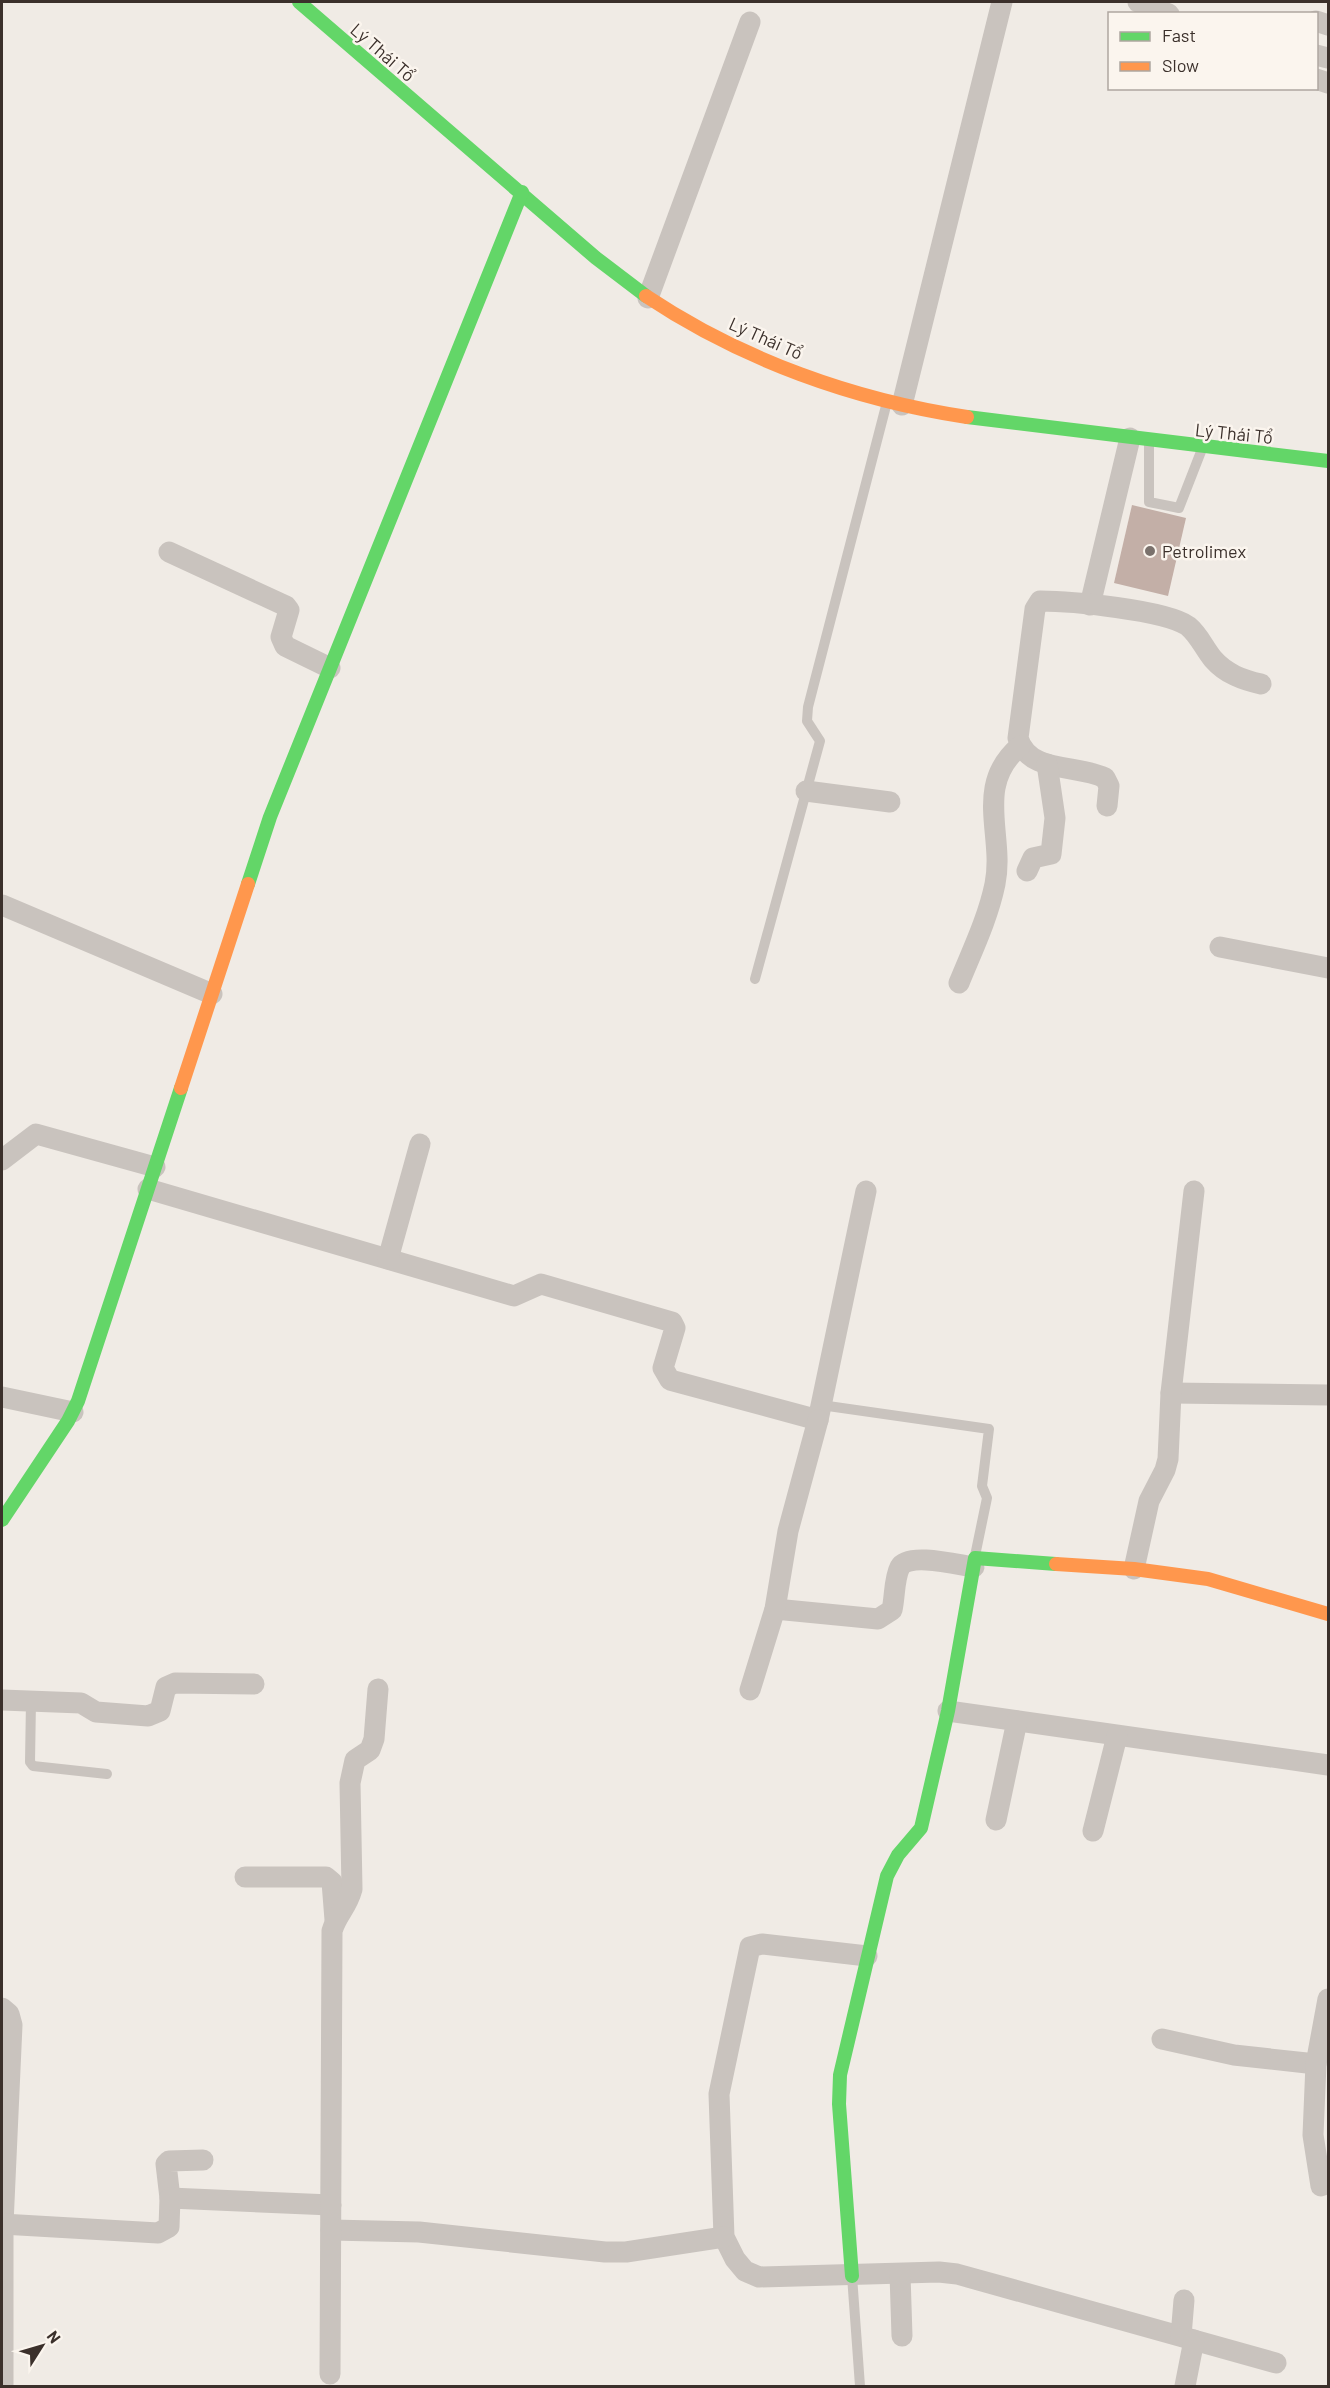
<svg xmlns="http://www.w3.org/2000/svg" width="1330" height="2388" viewBox="0 0 1330 2388" font-family="Barlow,sans-serif">
<style>
.building{fill:#c3afa7}
.lines{fill:none;stroke-linecap:round;stroke-linejoin:round}
.lane{stroke:#c9c3be;stroke-width:10}
.street{stroke:#c9c3be;stroke-width:21}
.fast{stroke:#63d668;stroke-width:14}
.slow{stroke:#ff974d;stroke-width:14}
.poi-dot{fill:#7a716c;stroke:#fbf5ee;stroke-width:2}
.labels{text-anchor:middle;dominant-baseline:central;stroke-width:5;stroke-linejoin:round;paint-order:stroke}
.street-label{font-size:18px;fill:#3b302b;stroke:#fbf5ee}
.poi-label{font-size:18px;fill:#3b302b;stroke:#fbf5ee;text-anchor:start}
</style>
<rect width="100%" height="100%" fill="#f0ebe5"/>
<path class="building" d="M 1132,505 L 1186,518 L 1168,596 L 1114,583 Z"/>
<g class="lines">
<g class="lane">
<path d="M 1149,441 L 1149,502 L 1179,508 L 1202,449"/>
<path d="M 755,979 L 820,741 L 807,721 L 808,707 L 887,402"/>
<path d="M 821,1405 L 989,1429 L 982,1486 L 987,1498 L 975,1556"/>
<path d="M 31,1701 L 30,1762 L 33,1766 L 107,1774"/>
<path d="M 852,2276 L 860,2386"/>
</g>
<g class="street">
<path d="M 1138,2 L 1169,14"/>
<path d="M 1316,21 L 1328,25"/>
<path d="M 1316,55 L 1328,58"/>
<path d="M 1316,79 L 1328,83"/>
<path d="M 648,298 L 750,22"/>
<path d="M 902,405 L 1002,2"/>
<path d="M 169,552 L 286,606 L 289,610 L 281,637 L 285,646 L 330,668"/>
<path d="M 1090,605 L 1130,438"/>
<path d="M 806,791 L 890,802"/>
<path d="M 1107,806 L 1109,786 L 1105,778 C 1077,764 1029,774 1018,738 L 1035,609 L 1040,601 C 1070,601 1165,610 1188,626 C 1199,635 1204,648 1213,659 C 1226,674 1243,680 1261,684"/>
<path d="M 1027,871 L 1033,858 L 1051,854 L 1055,818 L 1047,764"/>
<path d="M 2,905 L 212,994"/>
<path d="M 1220,947 L 1328,968"/>
<path d="M 959,983 C 972,951 988,918 995,884 C 1005,835 973,786 1020,746"/>
<path d="M 2,1160 L 36,1134 L 155,1167"/>
<path d="M 148,1189 L 514,1296 L 541,1284 L 672,1322 L 675,1328 L 663,1368 L 670,1380 L 818,1420 L 866,1191"/>
<path d="M 388,1259 L 420,1144"/>
<path d="M 1171,1393 L 1328,1395"/>
<path d="M 2,1397 L 73,1412"/>
<path d="M 1134,1569 L 1149,1501 L 1165,1470 L 1168,1459 L 1171,1393 L 1194,1191"/>
<path d="M 775,1609 L 878,1619 L 892,1610 C 895,1597 894,1578 900,1567 C 908,1552 959,1565 974,1567"/>
<path d="M 750,1690 L 775,1609 L 788,1531 L 818,1420"/>
<path d="M 2,1700 L 81,1703 L 96,1712 L 148,1716 L 160,1711 L 166,1687 L 175,1683 L 254,1684"/>
<path d="M 948,1711 L 1328,1765"/>
<path d="M 996,1820 L 1017,1721"/>
<path d="M 1093,1831 L 1117,1736"/>
<path d="M 245,1877 L 326,1877 L 332,1882 L 335,1920"/>
<path d="M 867,1956 L 762,1944 L 750,1947 L 719,2094 L 724,2237 L 735,2259 L 745,2271 L 759,2277 L 939,2272 L 957,2274 L 1276,2363"/>
<path d="M 2,2008 L 9,2014 L 12,2025 L 3,2224 L 3,2386"/>
<path d="M 1162,2039 L 1234,2055 L 1316,2064"/>
<path d="M 1321,2186 L 1313,2135 L 1316,2064 L 1328,1999"/>
<path d="M 170,2198 L 166,2164 L 169,2161 L 203,2160"/>
<path d="M 2,2224 L 158,2233 L 169,2227 L 170,2198 L 331,2205"/>
<path d="M 331,2230 L 419,2232 L 605,2252 L 626,2252 L 724,2237"/>
<path d="M 900,2274 L 902,2336"/>
<path d="M 1181,2336 L 1184,2300"/>
<path d="M 330,2374 L 332,1931 C 337,1914 347,1908 352,1889 L 350,1783 L 355,1760 L 370,1750 L 374,1739 L 378,1689"/>
<path d="M 1185,2386 L 1194,2340"/>
</g>
<g class="fast">
<path d="M 299,2 L 596,258 L 646,296"/>
<path d="M 967,417 L 1328,461"/>
<path d="M 248,884 L 270,817 L 522,192"/>
<path d="M 2,1520 L 68,1421 L 78,1401 L 181,1088"/>
<path d="M 852,2276 L 839,2104 L 840,2075 L 887,1876 L 898,1855 L 921,1828 L 948,1711 L 975,1558 L 1056,1564"/>
</g>
<g class="slow">
<path d="M 646,296 C 742,360 854,400 967,417"/>
<path d="M 181,1088 L 248,884"/>
<path d="M 1056,1564 L 1134,1569 L 1208,1579 L 1328,1614"/>
</g>
</g>
<circle class="poi-dot" cx="1150" cy="551" r="6"/>
<g class="labels">
<g class="street-label">
<text transform="translate(383 52) rotate(41)">Lý Thái Tổ</text>
<text transform="translate(766 338) rotate(24)">Lý Thái Tổ</text>
<text transform="translate(1234 433) rotate(6)">Lý Thái Tổ</text>
</g>
<g class="poi-label">
<text x="1162" y="551">Petrolimex</text>
</g>
</g>
<rect width="1330" height="2388" fill="none" stroke="#3b302b" stroke-width="6"/>
<rect x="1108" y="12" width="210" height="78" fill="#fbf5ee" stroke="#aea6a0" stroke-width="1.5"/>
<rect x="1120" y="32" width="30" height="9" fill="#63d668" stroke="#aea6a0" stroke-width="1.5"/>
<text x="1162" y="42" font-size="18" fill="#3b302b">Fast</text>
<rect x="1120" y="62" width="30" height="9" fill="#ff974d" stroke="#aea6a0" stroke-width="1.5"/>
<text x="1162" y="72" font-size="18" fill="#3b302b">Slow</text>
<g transform="translate(42 2346) rotate(53)" stroke="#fbf5ee" stroke-width="4.5" paint-order="stroke">
<path d="M0-4.5L10 22L0 15L-10 22Z" fill="#3b302b"/>
<text y="-9" font-size="16" font-weight="bold" text-anchor="middle" fill="#3b302b">N</text>
</g>
</svg>
